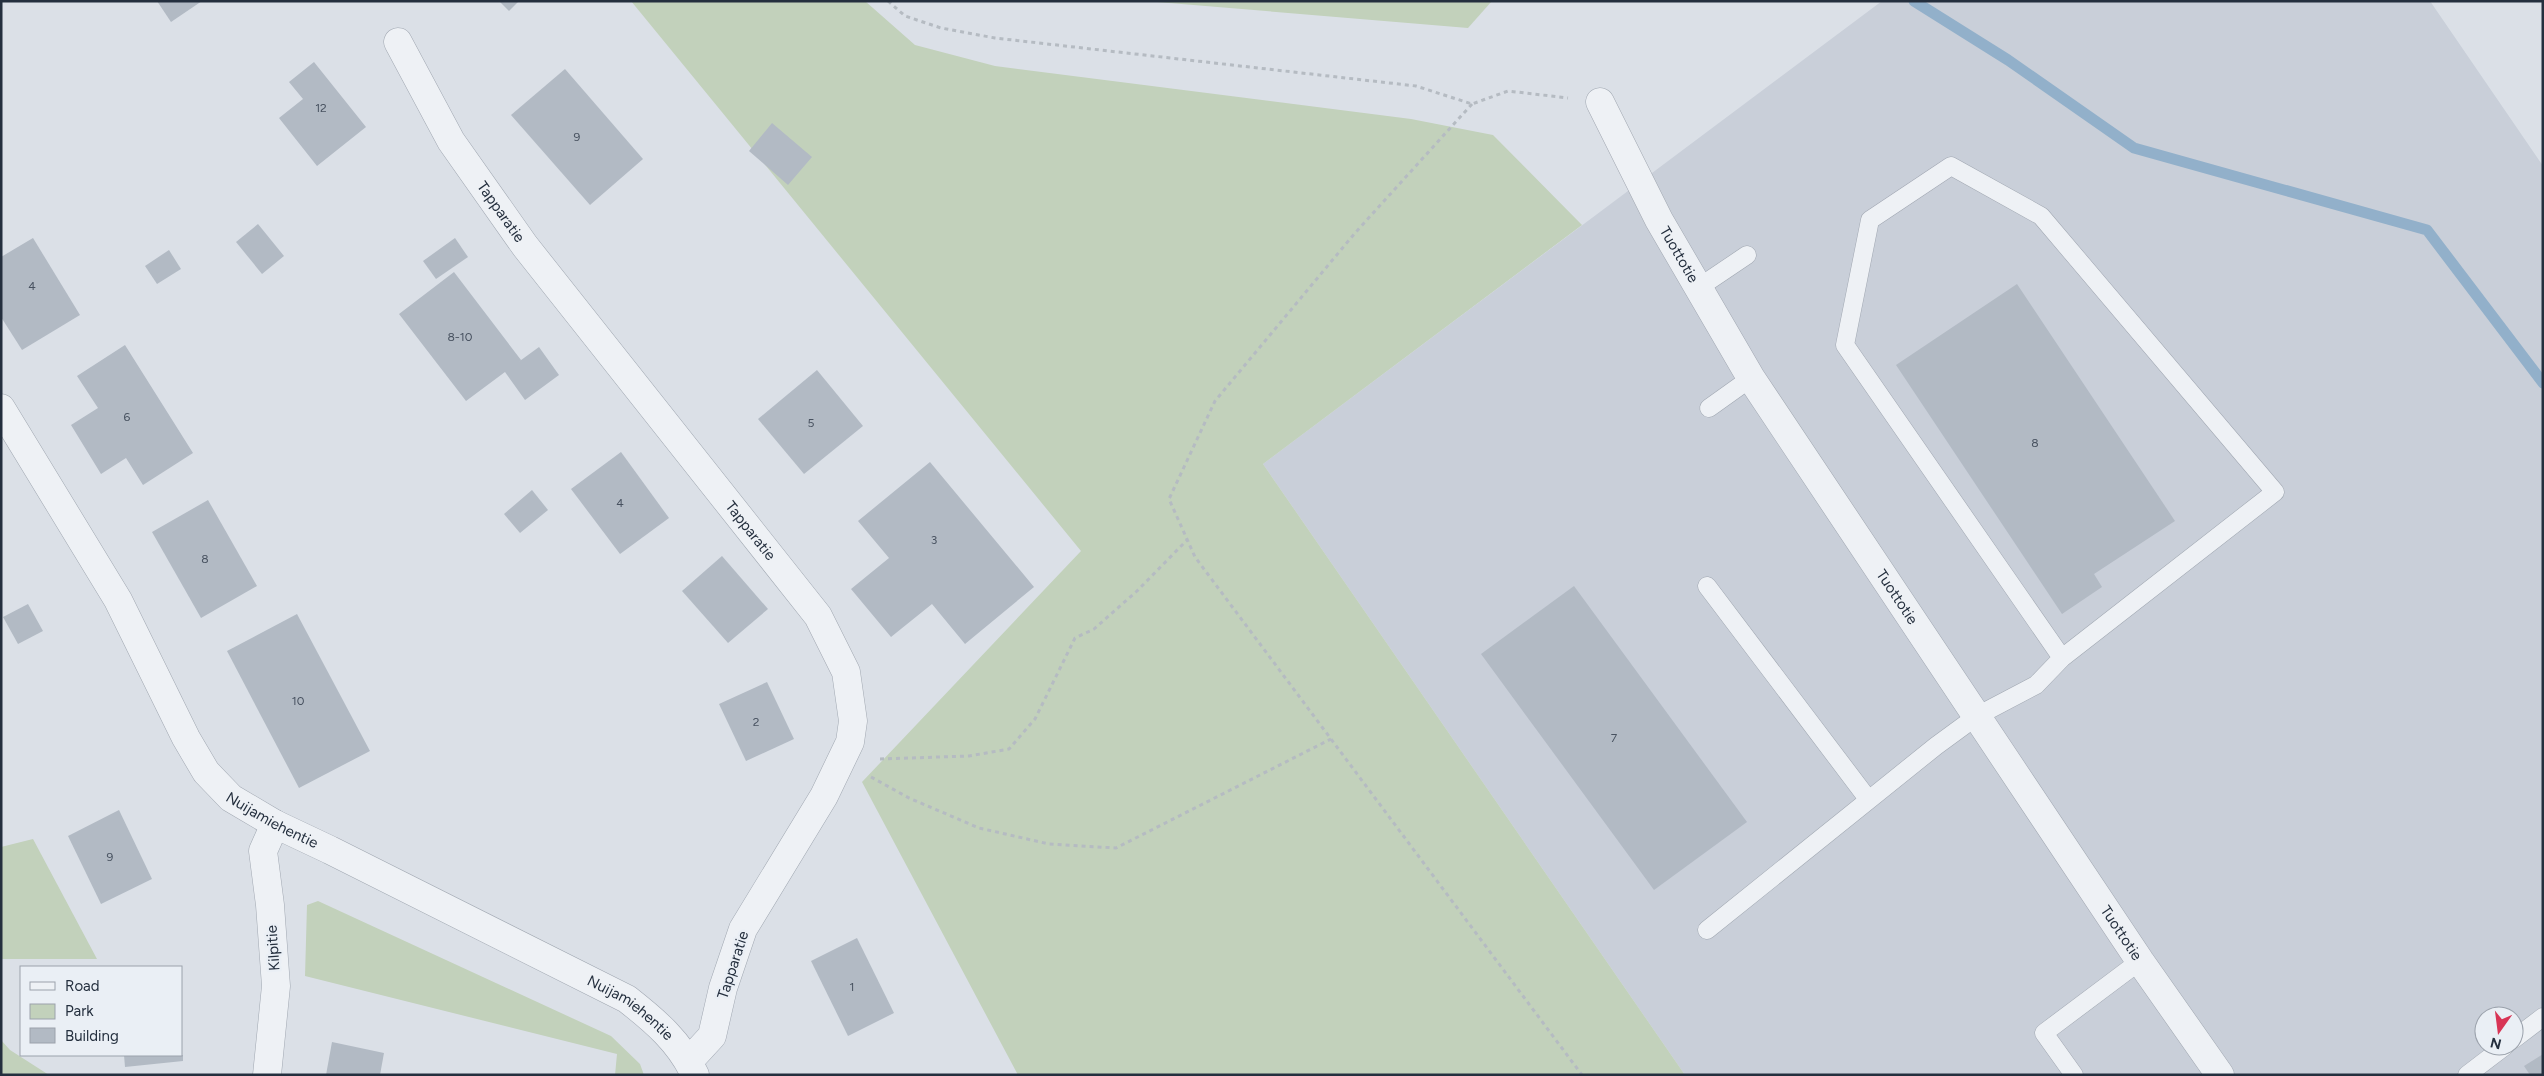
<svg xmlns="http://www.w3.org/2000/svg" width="2544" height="1076" viewBox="0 0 2544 1076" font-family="Figtree,sans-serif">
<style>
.built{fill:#c9cfd9;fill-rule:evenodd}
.green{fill:#c2d1bb}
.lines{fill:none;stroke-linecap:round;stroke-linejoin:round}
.stream{stroke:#92b0ca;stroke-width:11}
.building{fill:#b2bac4}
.service-casing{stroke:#a0a7b1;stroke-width:19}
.minor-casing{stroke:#a0a7b1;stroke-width:29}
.tertiary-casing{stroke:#a0a7b1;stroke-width:29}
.path{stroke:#b5bbc2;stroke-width:3;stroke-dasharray:4 4;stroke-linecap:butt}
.service{stroke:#eef1f5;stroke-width:18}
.minor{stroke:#eef1f5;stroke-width:28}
.tertiary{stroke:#eef1f5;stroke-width:28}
.labels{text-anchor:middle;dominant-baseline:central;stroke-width:5;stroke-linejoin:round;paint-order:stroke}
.number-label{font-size:12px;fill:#485260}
.street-label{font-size:15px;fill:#242f3e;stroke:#eaeff5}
</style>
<rect width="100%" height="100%" fill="#dbe0e7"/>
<path class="built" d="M 1882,1 L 2430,1 L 2543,166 L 2543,1075 L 1685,1075 L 1263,464 ZM 2484,1016 L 2514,1016 L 2514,1046 L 2484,1046 Z"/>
<g class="green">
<path d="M 631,1 L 865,1 L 915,45 L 995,66 L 1411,119 L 1493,135 L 1582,225 L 1263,464 L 1685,1075 L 1018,1075 L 862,782 L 1081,551 Z"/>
<path d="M 1145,1 L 1492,1 L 1468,28 Z"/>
<path d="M 33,839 L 97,959 L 1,959 L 1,847 Z"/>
<path d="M 318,901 L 611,1036 L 640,1064 L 644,1075 L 615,1075 L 617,1054 L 305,976 L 307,905 Z"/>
<path d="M 1,1040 L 10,1050 L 49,1075 L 1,1075 Z"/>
</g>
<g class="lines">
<path class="stream" d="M 1914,1 L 2008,60 L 2134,148 L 2427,230 L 2543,383"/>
</g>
<g class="building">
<path d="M 157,1 L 202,1 L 171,22 Z"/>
<path d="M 499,1 L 519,1 L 509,11 Z"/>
<path d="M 314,62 L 366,127 L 317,166 L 279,118 L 303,99 L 289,82 Z"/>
<path d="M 565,69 L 643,159 L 590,205 L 511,115 Z"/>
<path d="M 772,123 L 812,157 L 788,185 L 749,151 Z"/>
<path d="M 258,224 L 284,256 L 262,274 L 236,242 Z"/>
<path d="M 33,238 L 80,315 L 22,350 L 1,317 L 1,257 Z"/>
<path d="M 455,238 L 468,257 L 436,279 L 423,261 Z"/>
<path d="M 169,250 L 181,269 L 157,284 L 145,266 Z"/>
<path d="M 454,272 L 521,360 L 517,363 L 539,347 L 559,375 L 525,400 L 505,372 L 466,401 L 399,314 Z"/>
<path d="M 2017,284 L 2175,521 L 2094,574 L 2102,587 L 2062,614 L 1896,365 Z"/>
<path d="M 125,345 L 193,453 L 143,485 L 126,458 L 101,474 L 71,425 L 98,408 L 77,376 Z"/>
<path d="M 817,370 L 863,426 L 804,474 L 758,419 Z"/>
<path d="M 621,452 L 669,518 L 620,554 L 571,489 Z"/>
<path d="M 930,462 L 1034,587 L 965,644 L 932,604 L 891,637 L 851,589 L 889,558 L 858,521 Z"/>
<path d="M 532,490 L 548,510 L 520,533 L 504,514 Z"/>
<path d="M 208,500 L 257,586 L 201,618 L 152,532 Z"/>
<path d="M 722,556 L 768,609 L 728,643 L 682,591 Z"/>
<path d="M 1574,586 L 1747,822 L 1654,890 L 1481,654 Z"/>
<path d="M 28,604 L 43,631 L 18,644 L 3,617 Z"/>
<path d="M 297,614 L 370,751 L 299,788 L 227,651 Z"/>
<path d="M 767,682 L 794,739 L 746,761 L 719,704 Z"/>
<path d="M 119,810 L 152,879 L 101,904 L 68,836 Z"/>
<path d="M 857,938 L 894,1013 L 848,1036 L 811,961 Z"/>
<path d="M 332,1042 L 384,1053 L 380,1075 L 326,1075 Z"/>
<path d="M 2543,1054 L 2543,1075 L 2530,1075 L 2524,1066 Z"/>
<path d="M 124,1055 L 183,1055 L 183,1061 L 125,1067 Z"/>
</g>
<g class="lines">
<defs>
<g id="service">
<path d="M 1698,288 L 1747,255"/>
<path d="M 1709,408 L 1751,378"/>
<path d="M 1707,586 L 1868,799"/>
<path d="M 1707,930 L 1936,746 L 1977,716 L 2036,685 L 2062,658 L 2275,492 L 2041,216 L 1951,166 L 1870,220 L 1845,345 L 2062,658"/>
<path d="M 2514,1039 L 2543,1017"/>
<path d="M 2074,1075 L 2044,1033 L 2140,961"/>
<path d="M 2467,1075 L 2505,1046"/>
</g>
<g id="minor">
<path id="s1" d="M 398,42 L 451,141 L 525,246 L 818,616 L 846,672 L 853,721 L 850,742 L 824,796 L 743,929 L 723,988 L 712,1036 L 689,1061"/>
<path id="s2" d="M 1600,102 L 1659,220 L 1751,378 L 2140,961 L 2220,1075"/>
<path d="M 267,1075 L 276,986 L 270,905 L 263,851 L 275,824"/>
</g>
<g id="tertiary">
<path id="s3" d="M 1,408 L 118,600 L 186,738 L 206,772 L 231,798 L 275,824 L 330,850 L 627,999 C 655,1021 680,1042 695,1075"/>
</g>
</defs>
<use href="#service" class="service-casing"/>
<use href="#minor" class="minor-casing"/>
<use href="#tertiary" class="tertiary-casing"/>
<g class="path">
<path d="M 888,1 L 905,16 L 941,28 L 995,38 L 1416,86 L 1472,104 L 1508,91 L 1568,98"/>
<path d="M 1472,104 L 1355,233 L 1215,401 L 1169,499 L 1195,557 L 1582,1075"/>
<path d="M 880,759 L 969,756 L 1009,749 L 1035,719 L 1075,638 L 1094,629 L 1137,591 L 1187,540"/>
<path d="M 871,777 L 909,798 L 979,828 L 1049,844 L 1116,848 L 1331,739"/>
</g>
<use href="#service" class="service"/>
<use href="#minor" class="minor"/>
<use href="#tertiary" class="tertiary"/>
</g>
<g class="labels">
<g class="number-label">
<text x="321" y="108">12</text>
<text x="577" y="137">9</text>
<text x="32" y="286">4</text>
<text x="460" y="337">8-10</text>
<text x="127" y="417">6</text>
<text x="811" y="423">5</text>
<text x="2035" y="443">8</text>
<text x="620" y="503">4</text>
<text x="934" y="540">3</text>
<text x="205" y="559">8</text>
<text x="298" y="701">10</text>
<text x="756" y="722">2</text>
<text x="1614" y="738">7</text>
<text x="110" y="857">9</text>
<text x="852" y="987">1</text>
</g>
<g class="street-label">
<text stroke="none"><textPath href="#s1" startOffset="199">Tapparatie</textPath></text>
<text stroke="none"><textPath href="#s2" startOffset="172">Tuottotie</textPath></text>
<text stroke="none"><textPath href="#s1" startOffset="604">Tapparatie</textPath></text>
<text stroke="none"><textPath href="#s2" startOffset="578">Tuottotie</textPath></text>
<text stroke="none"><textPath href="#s3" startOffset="501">Nuijamiehentie</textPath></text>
<text stroke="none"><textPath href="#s2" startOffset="982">Tuottotie</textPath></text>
<text transform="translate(273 948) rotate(-94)">Kilpitie</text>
<text transform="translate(733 965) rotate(-72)">Tapparatie</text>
<text stroke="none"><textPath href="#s3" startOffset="906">Nuijamiehentie</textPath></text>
</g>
</g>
<rect width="2544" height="1076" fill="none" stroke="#242f3e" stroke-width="5"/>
<rect x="20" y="966" width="162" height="90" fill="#eaeff5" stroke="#9ba2ac"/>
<rect x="30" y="982" width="25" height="8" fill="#eef1f5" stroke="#9ba2ac"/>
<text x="65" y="991" font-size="15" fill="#242f3e">Road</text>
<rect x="30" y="1004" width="25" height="15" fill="#c2d1bb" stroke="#9ba2ac"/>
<text x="65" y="1016" font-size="15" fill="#242f3e">Park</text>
<rect x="30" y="1028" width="25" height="15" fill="#b2bac4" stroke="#9ba2ac"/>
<text x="65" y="1041" font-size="15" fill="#242f3e">Building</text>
<g transform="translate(2499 1031) rotate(194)"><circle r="24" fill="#eaeff5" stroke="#9ba2ac"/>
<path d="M0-4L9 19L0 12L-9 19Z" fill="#d83455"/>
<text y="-8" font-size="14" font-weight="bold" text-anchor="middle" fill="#242f3e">N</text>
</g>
</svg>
